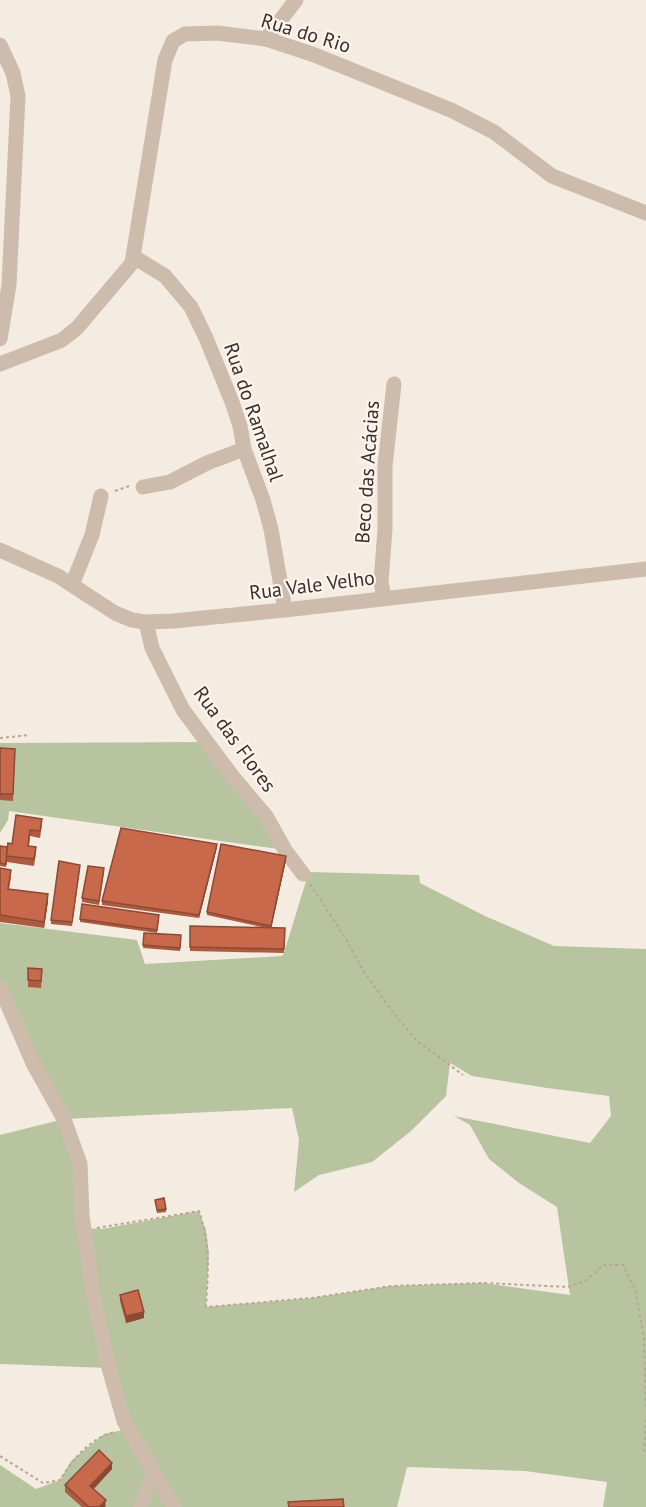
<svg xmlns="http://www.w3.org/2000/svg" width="646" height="1507" viewBox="0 0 646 1507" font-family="'PT Sans',sans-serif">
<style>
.green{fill:#b8c4a0;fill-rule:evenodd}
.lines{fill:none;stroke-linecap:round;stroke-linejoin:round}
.path{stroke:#b9a596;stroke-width:2;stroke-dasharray:3 3;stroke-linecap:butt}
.minor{stroke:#cdbbac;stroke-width:15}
.wall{fill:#ac5a40}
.shaded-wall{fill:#8c4a34}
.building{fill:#c8694b;stroke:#8c4a34;stroke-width:1.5}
.labels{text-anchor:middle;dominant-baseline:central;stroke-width:4.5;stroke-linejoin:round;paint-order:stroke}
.street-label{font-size:20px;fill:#3b302b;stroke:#fbf5ee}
</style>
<rect width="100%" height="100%" fill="#f4ebe1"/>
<g class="green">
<path d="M 207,742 L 285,850 L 9,811 L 8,820 L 0,833 L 0,743 Z"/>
<path d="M 311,872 L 419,875 L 420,883 L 485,916 L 554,946 L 646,949 L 646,1507 L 603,1507 L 607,1482 L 525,1471 L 407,1467 L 397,1507 L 0,1507 L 0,1465 L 36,1489 L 60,1480 L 71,1461 L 104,1434 L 128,1429 L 108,1368 L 0,1364 L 0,1135 L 64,1119 L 0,987 L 0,923 L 137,940 L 145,964 L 282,956 L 284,953 L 306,881 ZM 450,1063 L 472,1076 L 547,1088 L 609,1096 L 611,1116 L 590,1143 L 454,1116 L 470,1125 L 489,1159 L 519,1183 L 557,1207 L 570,1295 L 483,1283 L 391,1286 L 312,1298 L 206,1307 L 209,1253 L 206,1230 L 199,1211 L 102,1229 L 84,1228 L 65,1119 L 292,1108 L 299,1140 L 294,1192 L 319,1175 L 372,1162 L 411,1131 L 446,1096 Z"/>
</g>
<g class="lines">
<g class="path">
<path d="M 115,491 L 129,486"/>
<path d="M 0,738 L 29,735"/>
<path d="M 310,884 L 346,939 L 364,972 L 392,1011 L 416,1040 L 463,1075"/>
<path d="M 97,1228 L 199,1211 C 211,1247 208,1271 206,1307 L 312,1298 L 391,1286 L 483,1283 L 568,1287 L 585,1281 L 604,1265 L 623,1265 L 635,1289 L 644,1338 L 646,1410"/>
<path d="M 646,1419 L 644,1451 L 646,1453"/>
<path d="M 0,1456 L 43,1483 L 60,1480 C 72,1460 91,1437 115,1432"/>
</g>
<g class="minor">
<path d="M 266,39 L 296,0"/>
<path d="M 0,45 L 13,73 L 18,96 L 9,285 L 0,339"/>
<path d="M 134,257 L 165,276 L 191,307 L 206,338 L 232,402 L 240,426 L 244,449 L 263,500 L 271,529 L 285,610"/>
<path d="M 0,364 L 62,340 L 77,328 L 132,263 L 165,60 L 173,41 L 185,34 L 217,33 L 266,39 L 312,54 L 451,110 L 494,132 L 552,176 L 646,213"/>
<path d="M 143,487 L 170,482 L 207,463 L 244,449"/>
<path d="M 0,550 L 58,576 L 115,613 L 132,620 L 146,622 L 173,621 L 285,610 L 646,569"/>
<path d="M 72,585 L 92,535 L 101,496"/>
<path d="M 384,598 L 381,582 L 385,529 L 385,466 L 394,384"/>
<path d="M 146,622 L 152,648 L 183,710 L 233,777 L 266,816 L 285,850 L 303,874"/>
<path d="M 0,987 L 33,1063 L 64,1119 L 80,1164 L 82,1215 L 94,1300 L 109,1368 L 124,1421 L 174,1507"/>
<path d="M 140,1507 L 154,1471"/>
</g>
</g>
<g class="wall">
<path d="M 0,748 L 15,749 L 13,801 L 0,800 Z"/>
<path d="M 16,815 L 42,825 L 40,838 L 30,836 L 29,846 L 36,853 L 34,866 L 7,862 L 6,867 L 0,866 L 0,846 L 7,847 L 12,844 Z"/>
<path d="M 217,847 L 199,918 L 102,905 L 102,901 Z"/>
<path d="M 286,860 L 271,928 L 285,928 L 284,953 L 190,951 L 190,926 L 266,928 L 207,915 L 207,912 Z"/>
<path d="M 0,868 L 11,877 L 9,889 L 48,901 L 44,928 L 0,922 Z"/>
<path d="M 80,868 L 72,926 L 51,924 L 51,920 Z"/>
<path d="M 104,872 L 99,905 L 82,902 L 82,898 Z"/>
<path d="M 159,918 L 157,933 L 80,922 L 80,919 Z"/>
<path d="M 144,933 L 181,935 L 180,951 L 143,948 Z"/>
<path d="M 42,976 L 41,988 L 28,987 L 28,980 Z"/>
<path d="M 155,1200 L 166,1209 L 166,1212 L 157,1213 Z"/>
<path d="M 120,1295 L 144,1318 L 126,1323 L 120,1301 Z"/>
<path d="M 112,1469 L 94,1489 L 106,1506 L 105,1507 L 82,1507 L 65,1492 L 65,1485 Z"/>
</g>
<g class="shaded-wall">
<path d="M 217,844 L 217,847 L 199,918 L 199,915 Z"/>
<path d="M 286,856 L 286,860 L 271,929 L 271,926 Z"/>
<path d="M 48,894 L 48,901 L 44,928 L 44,922 Z"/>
<path d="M 144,1312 L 144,1318 L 126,1323 L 126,1316 Z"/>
<path d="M 112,1463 L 112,1469 L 90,1492 L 90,1486 Z"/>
<path d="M 106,1500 L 105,1507 L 99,1507 Z"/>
</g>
<g class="building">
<path d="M 0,748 L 15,749 L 13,794 L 0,794 Z"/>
<path d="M 16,815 L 42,819 L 40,831 L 30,830 L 28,846 L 36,847 L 34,859 L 6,856 L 8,843 L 12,844 Z"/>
<path d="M 121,828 L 217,844 L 199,915 L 102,901 Z"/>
<path d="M 221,844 L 286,856 L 271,926 L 207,912 Z"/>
<path d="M 0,846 L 7,847 L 6,864 L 0,863 Z"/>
<path d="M 59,861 L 80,865 L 72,922 L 51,920 Z"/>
<path d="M 88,866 L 104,868 L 99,901 L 82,898 Z"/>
<path d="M 0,868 L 11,870 L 8,889 L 48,894 L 44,922 L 0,915 Z"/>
<path d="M 82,904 L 159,915 L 157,930 L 80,919 Z"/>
<path d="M 190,926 L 285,928 L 284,949 L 190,947 Z"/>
<path d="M 144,933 L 181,935 L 180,948 L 143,945 Z"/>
<path d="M 28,968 L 42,969 L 41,981 L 28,980 Z"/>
<path d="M 164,1198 L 166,1209 L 157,1210 L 155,1200 Z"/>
<path d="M 138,1290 L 144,1312 L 126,1316 L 120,1295 Z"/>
<path d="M 99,1450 L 112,1463 L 90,1486 L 106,1500 L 99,1507 L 89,1507 L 65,1485 Z"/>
<path d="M 343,1499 L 344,1507 L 289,1507 L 288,1502 Z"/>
</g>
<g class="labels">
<g class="street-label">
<text transform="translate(306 33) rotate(17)">Rua do Rio</text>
<text transform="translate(254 412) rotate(71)">Rua do Ramalhal</text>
<text transform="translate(367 472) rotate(-86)">Beco das Acácias</text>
<text transform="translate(312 585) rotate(-7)">Rua Vale Velho</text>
<text transform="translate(235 739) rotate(54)">Rua das Flores</text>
</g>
</g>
</svg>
